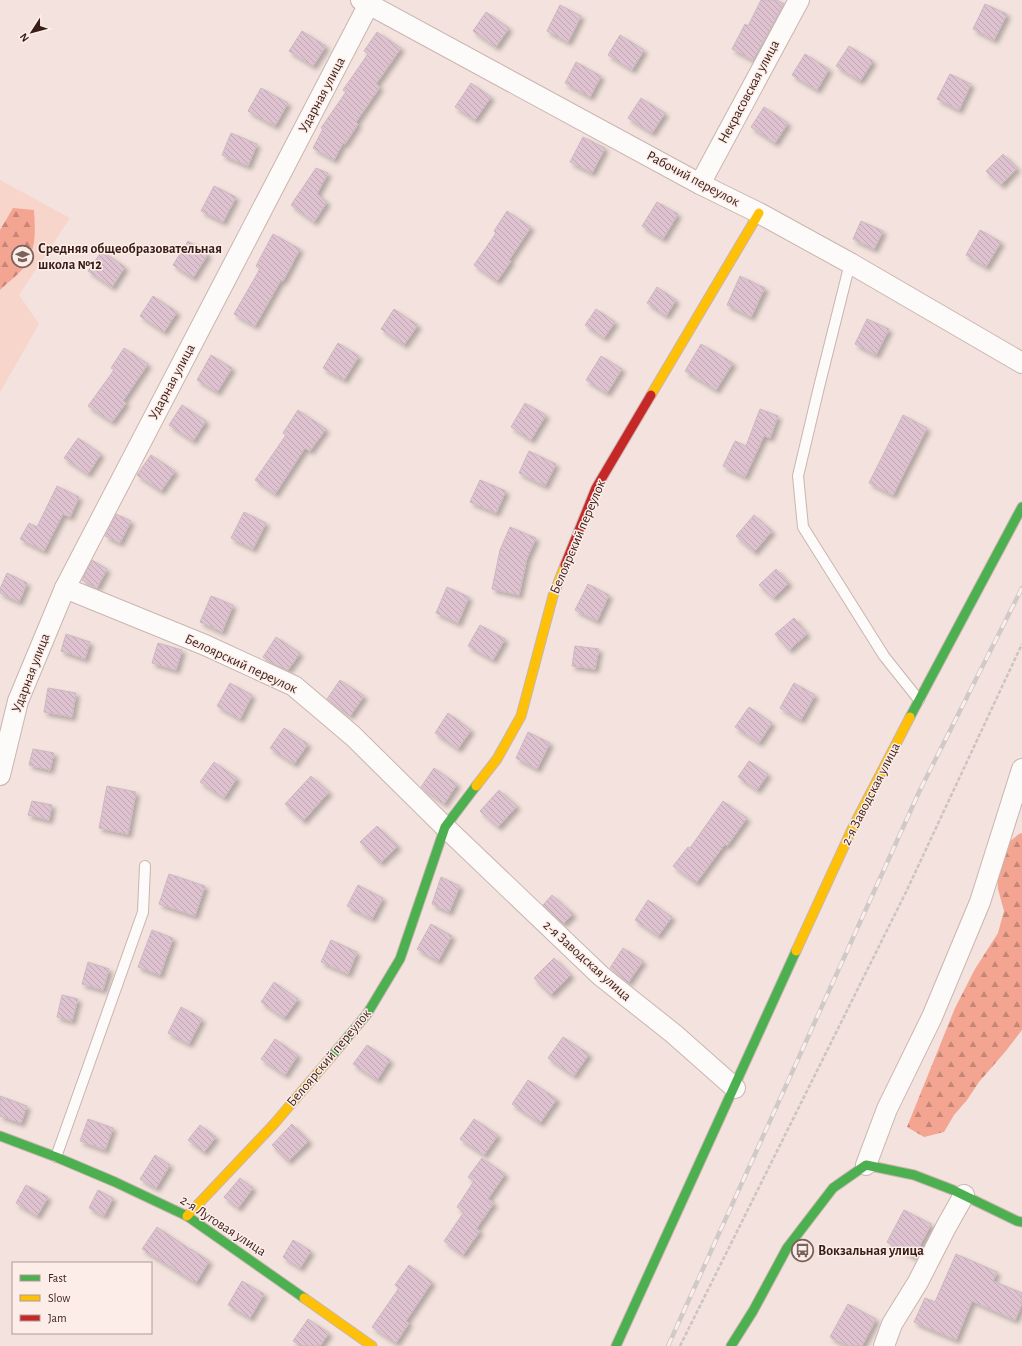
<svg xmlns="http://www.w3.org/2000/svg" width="1022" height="1346" viewBox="0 0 1022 1346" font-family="'Alegreya Sans',sans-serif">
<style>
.built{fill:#f8d5cb}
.forest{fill:url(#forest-firs)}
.building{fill:url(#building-back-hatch);stroke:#cbb9bf;filter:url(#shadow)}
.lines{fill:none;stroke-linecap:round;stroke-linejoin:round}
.lane-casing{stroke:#cab5af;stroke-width:12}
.street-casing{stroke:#cab5af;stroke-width:22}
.fast-casing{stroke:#cab5af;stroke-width:11}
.slow-casing{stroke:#cab5af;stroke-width:11}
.jam-casing{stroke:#cab5af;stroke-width:11}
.path{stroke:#ccc4c1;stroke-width:2.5;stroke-dasharray:4 2;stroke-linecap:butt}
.lane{stroke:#fdfbfa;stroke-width:10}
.street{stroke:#fdfbfa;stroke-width:20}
.fast{stroke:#4caf50;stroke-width:9}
.slow{stroke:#ffc107;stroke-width:9}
.jam{stroke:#c62828;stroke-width:9}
.rail-casing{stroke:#cfc9c8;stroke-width:4.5}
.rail{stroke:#fdede9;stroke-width:3;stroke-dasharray:9;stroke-linecap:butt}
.labels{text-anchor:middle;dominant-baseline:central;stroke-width:3;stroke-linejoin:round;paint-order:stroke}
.street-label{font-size:14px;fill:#391e17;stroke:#fdede9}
.poi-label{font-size:14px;font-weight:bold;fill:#391e17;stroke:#fdede9;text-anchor:start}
</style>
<defs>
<pattern id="forest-firs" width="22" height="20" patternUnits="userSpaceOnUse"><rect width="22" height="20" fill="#f3a592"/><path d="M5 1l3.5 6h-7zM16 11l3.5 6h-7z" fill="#c68676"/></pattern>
<pattern id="building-back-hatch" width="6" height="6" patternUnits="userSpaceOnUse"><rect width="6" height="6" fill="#dec2d0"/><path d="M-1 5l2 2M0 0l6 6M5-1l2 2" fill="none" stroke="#bfa6b2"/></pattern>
<filter id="shadow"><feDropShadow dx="3.5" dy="3.5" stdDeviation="2" flood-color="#0004"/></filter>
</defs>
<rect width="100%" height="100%" fill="#f3e2dd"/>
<path class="built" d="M 0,180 L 70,218 L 19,295 L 39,324 L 0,392 Z"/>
<g class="forest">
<path d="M 13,208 L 34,210 C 35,228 37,247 26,264 C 22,272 7,283 0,290 L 0,230 Z"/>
<path d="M 1022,833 L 1022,1030 L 1005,1052 L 979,1082 L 967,1100 L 954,1115 L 944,1132 L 924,1137 L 907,1127 L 955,1008 L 975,969 L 998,933 L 1004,911 L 998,889 L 997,868 L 1003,847 L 1019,834 Z"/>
</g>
<g class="building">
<path d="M 761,0 L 777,0 L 784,4 L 753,60 L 732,49 L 745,24 L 748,26 Z"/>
<path d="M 985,4 L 1007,14 L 994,40 L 973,29 Z"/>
<path d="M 560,5 L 581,16 L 568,42 L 547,31 Z"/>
<path d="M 486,12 L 509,28 L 496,47 L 473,31 Z"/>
<path d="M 302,31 L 326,46 L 313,66 L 289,51 Z"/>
<path d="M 377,32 L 401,48 L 376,84 L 380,87 L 356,122 L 358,124 L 345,144 L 343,143 L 334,160 L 313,148 L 323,129 L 321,128 L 346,92 L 343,90 L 368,54 L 364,51 Z"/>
<path d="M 620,35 L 644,50 L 632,70 L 608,55 Z"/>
<path d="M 849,46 L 873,61 L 860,81 L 836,66 Z"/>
<path d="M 805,54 L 829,69 L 817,90 L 792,75 Z"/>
<path d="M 576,62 L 601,76 L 590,97 L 565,83 Z"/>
<path d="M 950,74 L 971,84 L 959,110 L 937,99 Z"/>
<path d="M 471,83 L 491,97 L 475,120 L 455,107 Z"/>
<path d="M 261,88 L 288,103 L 275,126 L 248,111 Z"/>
<path d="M 641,98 L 665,113 L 652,133 L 628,118 Z"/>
<path d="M 764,107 L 788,123 L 775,143 L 751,127 Z"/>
<path d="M 231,133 L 257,144 L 248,166 L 222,155 Z"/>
<path d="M 583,137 L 605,148 L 592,173 L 570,162 Z"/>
<path d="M 1003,154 L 1017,168 L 1001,185 L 986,171 Z"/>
<path d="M 316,168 L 328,173 L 317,194 L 327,202 L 314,222 L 291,205 Z"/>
<path d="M 214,186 L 236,197 L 223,222 L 201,211 Z"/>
<path d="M 657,202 L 678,214 L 663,239 L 642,226 Z"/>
<path d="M 507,211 L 531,227 L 509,260 L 511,261 L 497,281 L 474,265 L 496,233 L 494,231 Z"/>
<path d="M 861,221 L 883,231 L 874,249 L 853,239 Z"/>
<path d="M 980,230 L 1001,242 L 986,267 L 966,255 Z"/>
<path d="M 273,234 L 300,249 L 283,281 L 281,280 L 255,326 L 234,314 L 260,269 L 256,266 Z"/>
<path d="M 188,241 L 208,254 L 193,278 L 173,265 Z"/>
<path d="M 102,251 L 125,267 L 112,287 L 88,271 Z"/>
<path d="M 740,276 L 765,288 L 751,317 L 727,305 Z"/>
<path d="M 657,287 L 676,300 L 666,316 L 647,303 Z"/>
<path d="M 153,296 L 177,312 L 164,332 L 140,316 Z"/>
<path d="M 394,309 L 418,325 L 404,345 L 381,329 Z"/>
<path d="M 596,309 L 615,322 L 604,338 L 585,325 Z"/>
<path d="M 867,319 L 889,329 L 876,355 L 855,344 Z"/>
<path d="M 338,343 L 359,356 L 344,380 L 323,368 Z"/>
<path d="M 701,344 L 733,363 L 716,390 L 685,371 Z"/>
<path d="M 124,348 L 148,364 L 123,401 L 126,403 L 112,422 L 88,406 L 114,370 L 111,368 Z"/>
<path d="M 211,355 L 232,368 L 217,392 L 197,380 Z"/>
<path d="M 601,356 L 622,369 L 607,393 L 586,380 Z"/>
<path d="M 525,403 L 546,415 L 531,440 L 511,427 Z"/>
<path d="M 182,405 L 206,421 L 193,441 L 169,425 Z"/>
<path d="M 760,409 L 778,416 L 770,438 L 764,436 L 745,477 L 723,466 L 735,441 L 746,446 Z"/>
<path d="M 298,410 L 326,429 L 310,451 L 305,448 L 275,494 L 255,480 L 286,435 L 283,433 Z"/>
<path d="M 903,415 L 927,428 L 893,495 L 869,483 Z"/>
<path d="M 78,438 L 101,454 L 88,474 L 64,458 Z"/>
<path d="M 529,451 L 556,464 L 545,486 L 519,473 Z"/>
<path d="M 151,455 L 175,471 L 161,491 L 137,475 Z"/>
<path d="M 480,480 L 506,491 L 496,513 L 470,502 Z"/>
<path d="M 57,486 L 79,497 L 70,517 L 63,514 L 44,551 L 20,539 L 29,523 L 37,527 Z"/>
<path d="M 244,512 L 266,523 L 253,549 L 231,538 Z"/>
<path d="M 116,514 L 131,521 L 120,543 L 105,536 Z"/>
<path d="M 754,515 L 772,531 L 754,552 L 736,536 Z"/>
<path d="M 510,527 L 536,538 L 527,558 L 519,595 L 492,589 L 500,550 Z"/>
<path d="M 92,560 L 107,569 L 97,588 L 82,580 Z"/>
<path d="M 776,569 L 789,583 L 773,598 L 759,585 Z"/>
<path d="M 7,573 L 27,583 L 19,602 L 0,593 L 0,589 Z"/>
<path d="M 588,584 L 609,595 L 597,621 L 575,610 Z"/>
<path d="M 447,587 L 469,597 L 458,623 L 436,613 Z"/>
<path d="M 211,596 L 233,605 L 222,632 L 200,622 Z"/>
<path d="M 794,618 L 807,634 L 789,650 L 775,634 Z"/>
<path d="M 480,625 L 505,639 L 493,660 L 468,646 Z"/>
<path d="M 66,634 L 90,642 L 85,659 L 61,651 Z"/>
<path d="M 276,637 L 300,653 L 288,670 L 273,664 L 263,657 Z"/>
<path d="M 158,643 L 182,650 L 176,670 L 152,663 Z"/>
<path d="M 575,646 L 599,649 L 595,669 L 572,666 Z"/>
<path d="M 340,680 L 364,696 L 350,716 L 327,699 Z"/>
<path d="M 230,683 L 252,695 L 240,719 L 217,706 Z"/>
<path d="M 794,683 L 815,695 L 801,720 L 780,708 Z"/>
<path d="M 48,688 L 76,693 L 72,717 L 44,712 Z"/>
<path d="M 749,707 L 772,723 L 759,743 L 735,727 Z"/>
<path d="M 448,713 L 471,730 L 458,749 L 435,733 Z"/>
<path d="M 284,728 L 308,744 L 294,764 L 270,748 Z"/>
<path d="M 528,732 L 550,743 L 537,769 L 516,758 Z"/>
<path d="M 33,749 L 54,753 L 50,770 L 29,765 Z"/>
<path d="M 749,761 L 768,774 L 757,790 L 738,777 Z"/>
<path d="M 214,762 L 237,778 L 224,798 L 200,782 Z"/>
<path d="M 434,768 L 457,784 L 444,804 L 421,787 Z"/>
<path d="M 311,776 L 329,792 L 303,821 L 285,804 Z"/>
<path d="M 107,786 L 136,792 L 128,834 L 99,828 Z"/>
<path d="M 499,790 L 517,806 L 498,827 L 480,811 Z"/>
<path d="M 32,801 L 52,805 L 49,820 L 28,815 Z"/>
<path d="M 723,801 L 747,818 L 727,846 L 725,844 L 696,883 L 673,866 L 688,847 L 690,848 Z"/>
<path d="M 377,826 L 398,846 L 380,863 L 360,842 Z"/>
<path d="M 169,874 L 205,886 L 195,916 L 159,904 Z"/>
<path d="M 441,877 L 460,886 L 449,912 L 432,904 Z"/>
<path d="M 358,885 L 383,898 L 372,919 L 347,906 Z"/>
<path d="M 552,895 L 573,914 L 563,924 L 543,905 Z"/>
<path d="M 648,900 L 672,917 L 658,936 L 635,920 Z"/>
<path d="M 431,924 L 452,936 L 438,961 L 417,949 Z"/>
<path d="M 152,930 L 173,938 L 160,975 L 138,967 Z"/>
<path d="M 331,940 L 357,952 L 348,974 L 321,962 Z"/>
<path d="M 623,948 L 643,961 L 628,983 L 610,968 Z"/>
<path d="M 554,958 L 571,975 L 551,995 L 534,978 Z"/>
<path d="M 88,962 L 109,969 L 103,990 L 82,984 Z"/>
<path d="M 274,982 L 298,999 L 284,1018 L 261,1002 Z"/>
<path d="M 62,995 L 78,999 L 72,1021 L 57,1017 Z"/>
<path d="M 181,1007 L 202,1019 L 189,1044 L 168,1033 Z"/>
<path d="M 563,1037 L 589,1054 L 574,1076 L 548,1058 Z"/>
<path d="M 275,1039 L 298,1055 L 285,1075 L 261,1059 Z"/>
<path d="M 367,1045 L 390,1060 L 377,1080 L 353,1064 Z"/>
<path d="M 528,1080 L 557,1099 L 540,1123 L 512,1104 Z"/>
<path d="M 0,1096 L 27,1106 L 21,1123 L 0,1116 Z"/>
<path d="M 88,1119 L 113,1128 L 105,1150 L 80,1141 Z"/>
<path d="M 474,1119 L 498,1135 L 484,1155 L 460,1139 Z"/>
<path d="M 292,1124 L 309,1141 L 288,1161 L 272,1145 Z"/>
<path d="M 200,1125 L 216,1137 L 204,1152 L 188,1140 Z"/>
<path d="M 155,1155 L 170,1165 L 156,1188 L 140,1179 Z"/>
<path d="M 482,1158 L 505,1174 L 488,1199 L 494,1203 L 476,1229 L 480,1231 L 463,1255 L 444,1241 L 464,1212 L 457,1207 L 474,1181 L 468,1177 Z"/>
<path d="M 240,1178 L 253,1188 L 238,1208 L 224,1197 Z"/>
<path d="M 26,1185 L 48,1197 L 37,1216 L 16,1203 Z"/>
<path d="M 98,1190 L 113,1198 L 104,1216 L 89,1208 Z"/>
<path d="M 904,1210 L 931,1224 L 914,1257 L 887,1242 Z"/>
<path d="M 157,1227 L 191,1250 L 191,1249 L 209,1261 L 196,1283 L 142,1249 Z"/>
<path d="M 293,1240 L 311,1251 L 300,1268 L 283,1257 Z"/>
<path d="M 956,1254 L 997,1272 L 993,1281 L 1022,1293 L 1022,1304 L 1015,1320 L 972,1301 L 956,1340 L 914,1322 L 925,1298 L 935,1302 Z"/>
<path d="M 409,1265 L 432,1282 L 406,1321 L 409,1323 L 396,1343 L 372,1327 L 399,1288 L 395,1285 Z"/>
<path d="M 242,1281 L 264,1294 L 250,1318 L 228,1305 Z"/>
<path d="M 848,1304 L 876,1319 L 862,1346 L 847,1346 L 830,1337 Z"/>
<path d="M 308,1319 L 329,1333 L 320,1346 L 301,1346 L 293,1341 Z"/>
</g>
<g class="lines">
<defs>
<g id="lane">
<path d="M 850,263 L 819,387 L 798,476 L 803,527 L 884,656 L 919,700"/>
<path d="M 56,1157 L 143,912 L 145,866"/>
</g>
<g id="street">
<path d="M 361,0 L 700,184 L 759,213 L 850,263 L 1022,363"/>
<path d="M 700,184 L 799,0"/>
<path d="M 65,588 L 205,645 L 294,686 L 353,736 L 445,827 L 601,976 L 674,1034 L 735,1088"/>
<path d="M 0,775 L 18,701 L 65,588 L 371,0"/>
<path d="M 866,1165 L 887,1109 L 932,1017 L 980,902 L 1022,769"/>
<path d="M 884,1346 L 892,1324 L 918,1282 L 946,1227 L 964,1195"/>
</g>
<g id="fast">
<path d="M 910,717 L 1022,507"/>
<path d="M 331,1057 L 367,1014 L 400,959 L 445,827 L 476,786"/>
<path d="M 0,1136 L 56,1157 L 115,1182 L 187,1216 L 304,1298"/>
<path d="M 616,1346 L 796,951"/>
<path d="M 731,1346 L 753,1311 L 787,1248 L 833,1188 L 866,1165 L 914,1175 L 953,1190 L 1017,1221 L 1022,1222"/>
</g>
<g id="slow">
<path d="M 651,395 L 759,213"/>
<path d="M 476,786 L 497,759 L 521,716 L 553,596 L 565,565"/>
<path d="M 796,951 L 853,827 L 910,717"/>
<path d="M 187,1216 L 274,1124 L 331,1057"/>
<path d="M 304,1298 L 372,1346"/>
</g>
<path id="jam" d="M 565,565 L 596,488 L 651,395"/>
</defs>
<use href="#lane" class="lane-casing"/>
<use href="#street" class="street-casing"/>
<use href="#fast" class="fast-casing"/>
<use href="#slow" class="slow-casing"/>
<use href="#jam" class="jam-casing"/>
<path class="path" d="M 680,1346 L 906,892 L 1022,644"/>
<use href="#lane" class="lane"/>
<use href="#street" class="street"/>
<use href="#fast" class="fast"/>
<use href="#slow" class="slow"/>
<use href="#jam" class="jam"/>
<defs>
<path id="rail" d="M 668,1346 L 920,790 L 1022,588"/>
</defs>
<use href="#rail" class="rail-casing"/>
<use href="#rail" class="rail"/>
</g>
<defs>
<symbol id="school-ring" viewBox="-11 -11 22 22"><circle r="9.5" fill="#fdede9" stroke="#7a635c" stroke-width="1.5"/><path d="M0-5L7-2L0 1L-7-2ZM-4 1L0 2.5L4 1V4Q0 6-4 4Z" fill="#7a635c"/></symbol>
<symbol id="bus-ring" viewBox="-11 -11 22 22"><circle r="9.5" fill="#fdede9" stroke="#7a635c" stroke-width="1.5"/><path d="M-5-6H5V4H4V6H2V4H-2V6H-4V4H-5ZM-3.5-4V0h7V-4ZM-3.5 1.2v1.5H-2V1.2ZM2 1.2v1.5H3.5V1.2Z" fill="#7a635c"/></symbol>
</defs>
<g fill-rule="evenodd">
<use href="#school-ring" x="10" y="244" width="25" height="25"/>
<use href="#bus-ring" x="790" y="1238" width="25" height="25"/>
</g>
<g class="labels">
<g class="street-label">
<text transform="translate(749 92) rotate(-62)">Некрасовская улица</text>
<text transform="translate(322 95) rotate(-62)">Ударная улица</text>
<text transform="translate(693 179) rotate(28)">Рабочий переулок</text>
<text transform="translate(172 382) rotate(-62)">Ударная улица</text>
<text transform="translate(578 537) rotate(-67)">Белоярский переулок</text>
<text transform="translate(241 664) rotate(25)">Белоярский переулок</text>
<text transform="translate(31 673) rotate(-69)">Ударная улица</text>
<text transform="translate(871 794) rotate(-63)">2-я Заводская улица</text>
<text transform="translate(587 961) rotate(42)">2-я Заводская улица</text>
<text transform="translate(329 1058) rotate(-50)">Белоярский переулок</text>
<text transform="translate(223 1226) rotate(33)">2-я Луговая улица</text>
</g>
<g class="poi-label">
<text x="38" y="249">Средняя общеобразовательная<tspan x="38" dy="16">школа №12</tspan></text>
<text x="818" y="1251">Вокзальная улица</text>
</g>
</g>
<rect x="12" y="1262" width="140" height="72" fill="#fdede9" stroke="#af9a95"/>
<rect x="20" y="1275" width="20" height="6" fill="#4caf50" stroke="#af9a95"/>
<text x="48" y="1282" font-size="12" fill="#391e17">Fast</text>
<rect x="20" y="1295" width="20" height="6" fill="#ffc107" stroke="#af9a95"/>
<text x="48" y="1302" font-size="12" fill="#391e17">Slow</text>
<rect x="20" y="1315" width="20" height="6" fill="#c62828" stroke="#af9a95"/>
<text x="48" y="1322" font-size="12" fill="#391e17">Jam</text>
<g transform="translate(32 32) rotate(234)" stroke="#fdede9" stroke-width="3" paint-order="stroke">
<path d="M0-3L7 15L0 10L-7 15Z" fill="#391e17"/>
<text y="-6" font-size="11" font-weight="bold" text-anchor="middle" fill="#391e17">N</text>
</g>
</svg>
